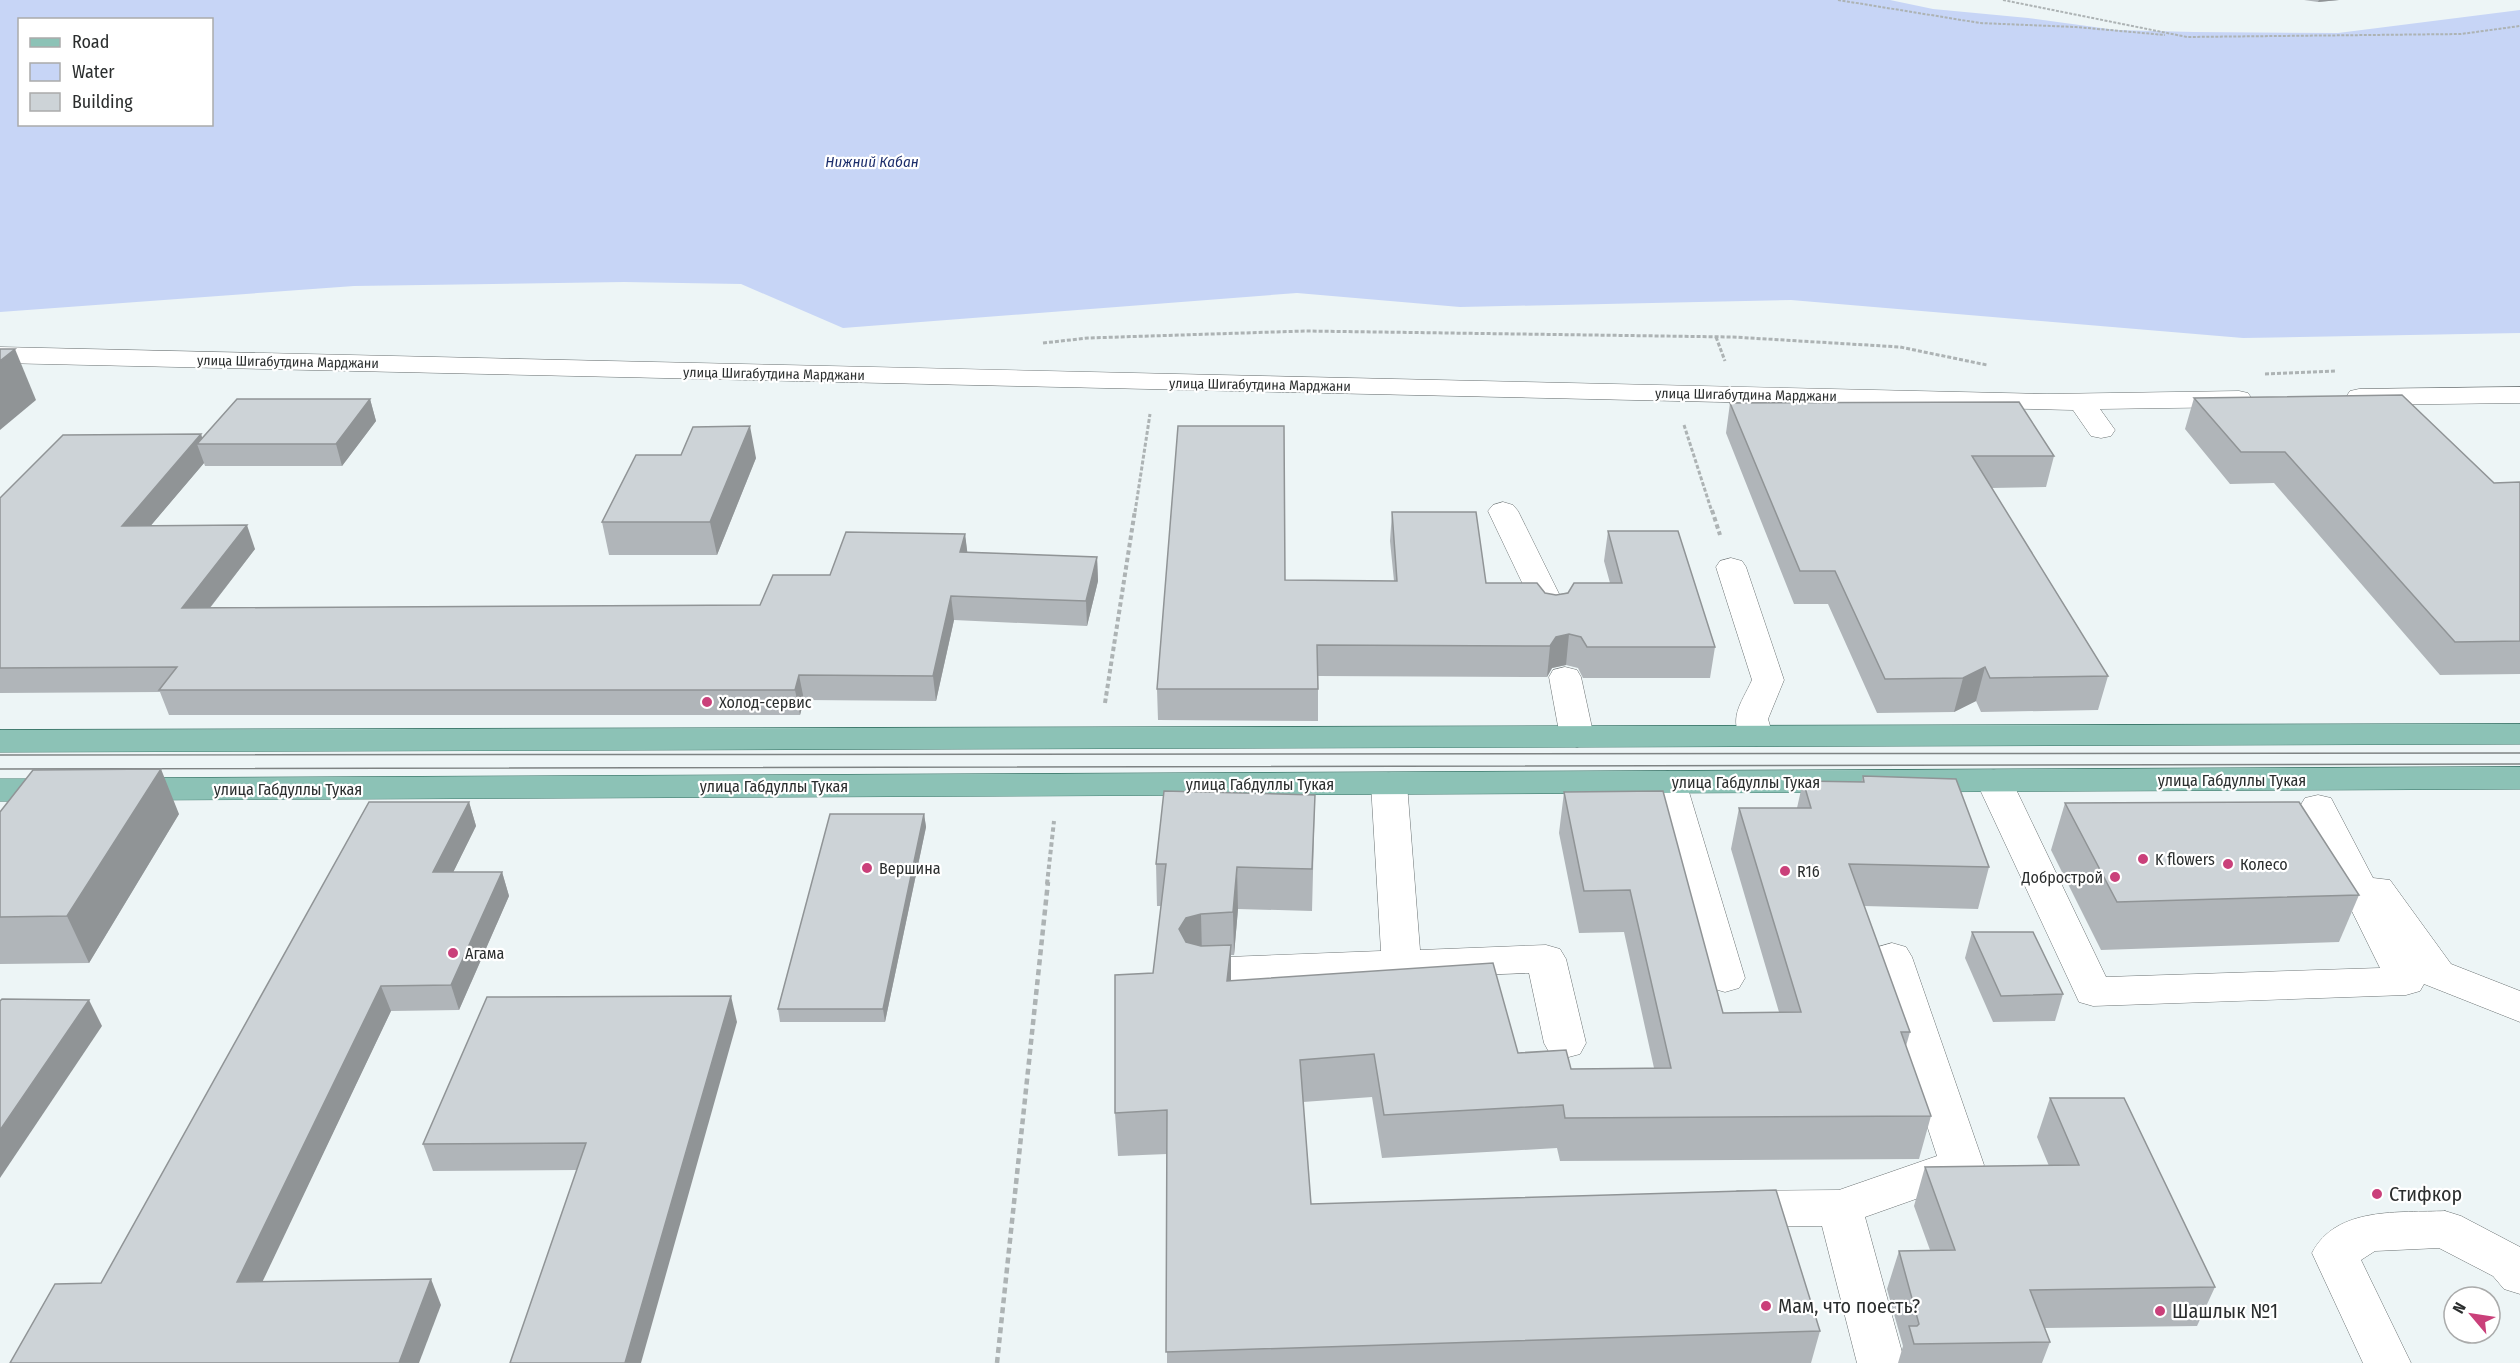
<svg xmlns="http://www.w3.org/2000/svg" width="2520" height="1363" viewBox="0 0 2520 1363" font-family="'Fira Sans Condensed',sans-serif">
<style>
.water{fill:#c7d5f6;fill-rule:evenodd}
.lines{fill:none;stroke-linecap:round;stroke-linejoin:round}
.minor-casing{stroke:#6b7273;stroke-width:1}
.major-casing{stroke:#387467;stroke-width:1}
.path-far3{stroke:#adb3b4;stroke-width:2;stroke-dasharray:3 1.5;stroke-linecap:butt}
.path-far2{stroke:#adb3b4;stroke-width:3;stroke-dasharray:4 2;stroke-linecap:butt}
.path-far1{stroke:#adb3b4;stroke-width:4;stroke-dasharray:4.5 3;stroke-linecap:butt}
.path{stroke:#adb3b4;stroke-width:4.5;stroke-dasharray:6 4;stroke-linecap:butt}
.minor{fill:#fff;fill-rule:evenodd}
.major{fill:#8cc2b6;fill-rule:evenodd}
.tram{stroke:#7e8383;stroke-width:1.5}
.wall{fill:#b0b5b9}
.shaded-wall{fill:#909496}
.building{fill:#cdd3d7;stroke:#909496;stroke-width:1.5}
.poi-dot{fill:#ca407a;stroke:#fff;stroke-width:2}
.labels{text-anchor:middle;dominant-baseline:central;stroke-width:4.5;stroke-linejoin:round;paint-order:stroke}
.far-street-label{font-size:14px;fill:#2b2e2e;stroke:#fff}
.far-water-label{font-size:15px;font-style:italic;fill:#1c2e6c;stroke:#fff}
.poi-label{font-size:16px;fill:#2b2e2e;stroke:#fff;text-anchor:start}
.street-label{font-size:16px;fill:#2b2e2e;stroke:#fff}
.near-poi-label{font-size:20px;fill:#2b2e2e;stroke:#fff;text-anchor:start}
</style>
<rect width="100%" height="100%" fill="#edf5f6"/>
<path class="water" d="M 0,0 L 1890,0 L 1933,9 L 2028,18 L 2116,30 L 2194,32 L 2338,33 L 2520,10 L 2520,333 L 2243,338 L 1791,300 L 1460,307 L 1297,293 L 843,328 L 741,284 L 624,282 L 354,286 L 0,312 ZM 20,20 L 212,20 L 212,124 L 20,124 Z"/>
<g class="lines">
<defs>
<g id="minor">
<path d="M 0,347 L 2047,394 L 2239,391 L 2248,393 L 2252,399 L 2248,405 L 2239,407 L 2100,409 L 2115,430 L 2111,436 L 2101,438 L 2091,436 L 2073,410 L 0,363 Z"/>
<path d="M 2520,387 L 2520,403 L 2359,405 L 2350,403 L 2346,397 L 2350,391 L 2359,389 Z"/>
<path d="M 1503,502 L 1513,505 L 1518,511 L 1569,614 L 1564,621 L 1553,623 L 1542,621 L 1537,614 L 1488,511 L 1493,505 Z"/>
<path d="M 1731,558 L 1742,561 L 1746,567 L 1784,680 L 1768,719 L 1773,736 L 1768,743 L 1756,746 L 1744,743 C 1727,719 1741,704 1752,680 L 1716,567 L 1720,561 Z"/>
<path d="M 1565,667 L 1577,670 L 1581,677 L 1594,737 L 1589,744 L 1577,747 L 1565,744 L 1560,737 L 1549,677 L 1553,670 Z"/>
<path d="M 1994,770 L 2006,773 L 2012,781 L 2106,977 L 2380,968 L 2300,806 L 2305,798 L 2318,795 L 2331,798 L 2373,878 L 2390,880 L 2451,964 L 2520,991 L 2520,1022 L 2424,984 L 2420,991 L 2406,995 L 2093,1006 L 2079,1002 L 1976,781 L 1982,773 Z"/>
<path d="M 1668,771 L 1680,774 L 1686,782 L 1745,978 L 1739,988 L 1725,992 L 1711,988 L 1705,978 L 1650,782 L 1656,774 Z"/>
<path d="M 1389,773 L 1401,776 L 1407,784 L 1420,950 L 1546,945 L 1560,949 L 1566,959 L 1586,1043 L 1580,1054 L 1565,1058 L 1550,1054 L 1544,1043 L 1529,973 L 1202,986 L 1188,982 L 1182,972 L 1188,962 L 1202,958 L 1381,951 L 1371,784 L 1377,776 Z"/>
<path d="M 1892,943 L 1906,947 L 1912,957 L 1984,1165 L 1978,1177 L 1865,1217 L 1905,1363 L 1857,1363 L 1822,1226 L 1737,1227 L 1721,1222 L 1714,1209 L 1721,1196 L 1737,1191 L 1839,1190 L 1937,1156 L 1872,957 L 1878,947 Z"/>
<path d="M 2445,1211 L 2461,1216 L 2520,1247 L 2520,1294 L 2504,1289 L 2493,1276 L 2439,1248 L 2375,1251 L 2361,1260 L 2411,1363 L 2363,1363 L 2312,1253 C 2336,1206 2400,1213 2445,1211 Z"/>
</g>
<g id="major">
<path d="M 2520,724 L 2520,744 L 0,752 L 0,730 Z"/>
<path d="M 2520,767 L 2520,789 L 125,800 L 112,797 L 107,789 L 112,781 L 125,778 Z"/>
<path d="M 0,779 L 61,779 L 74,782 L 79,790 L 74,798 L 61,801 L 0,801 Z"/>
</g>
</defs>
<use href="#minor" class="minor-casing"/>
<use href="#major" class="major-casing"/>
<g class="path-far3">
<path d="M 1838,0 L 1980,23 L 2076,27 L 2165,35"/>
<path d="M 2003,0 L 2187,37 L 2461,34 L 2520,26"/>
</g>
<g class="path-far2">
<path d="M 1716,337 L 1725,361"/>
<path d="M 1043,343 L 1088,338 L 1305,331 L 1733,337 L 1900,347 L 1987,365"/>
<path d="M 2265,374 L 2336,371"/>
<path d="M 1684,425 L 1712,512"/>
<path d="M 1135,512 L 1150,414"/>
</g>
<g class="path-far1">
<path d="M 1712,510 L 1720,535"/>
<path d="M 1105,703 L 1135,510"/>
<path d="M 1047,884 L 1054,821"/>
</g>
<path class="path" d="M 997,1363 L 1048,882"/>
<use href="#minor" class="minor"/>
<use href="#major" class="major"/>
<g class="tram">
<path d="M 0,755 L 2520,753"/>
<path d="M 0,769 L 2520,764"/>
</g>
</g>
<g class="wall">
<path d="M 2304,0 L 2339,0 L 2318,2 Z"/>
<path d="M 2194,398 L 2494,483 L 2520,482 L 2520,674 L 2440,675 L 2274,483 L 2230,484 L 2185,429 Z"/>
<path d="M 370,399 L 376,421 L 342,466 L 205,466 L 204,463 L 151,525 L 255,549 L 210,608 L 760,605 L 830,575 L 965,534 L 967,552 L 1097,557 L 1098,581 L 1087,626 L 954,620 L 936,701 L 804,700 L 800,715 L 169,715 L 160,692 L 0,693 L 0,498 L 201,434 L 202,438 Z"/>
<path d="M 1730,403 L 2054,456 L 2046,487 L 1991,488 L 2108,676 L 2098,710 L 1981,712 L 1976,701 L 1954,712 L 1877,713 L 1828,604 L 1794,604 L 1726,433 Z"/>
<path d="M 756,458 L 717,555 L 609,555 L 602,522 Z"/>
<path d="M 1392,512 L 1486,583 L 1556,595 L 1610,583 L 1604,561 L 1608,531 L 1715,647 L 1710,678 L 1583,678 L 1578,668 L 1566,665 L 1552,668 L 1547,677 L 1318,676 L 1318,721 L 1158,720 L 1157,689 L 1285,580 L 1394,581 L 1390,541 Z"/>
<path d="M 1863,776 L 1989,867 L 1978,909 L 1864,906 L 1910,1032 L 1906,1046 L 1931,1116 L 1919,1159 L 1560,1161 L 1557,1148 L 1382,1158 L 1372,1097 L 1303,1102 L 1311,1204 L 1820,1331 L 1811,1363 L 1167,1363 L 1167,1154 L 1118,1156 L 1115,1113 L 1153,973 L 1161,906 L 1157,906 L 1156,864 L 1315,795 L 1312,911 L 1238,909 L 1234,955 L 1231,955 L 1231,981 L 1518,1053 L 1571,1069 L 1654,1068 L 1624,932 L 1579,933 L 1559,833 L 1564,792 L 1723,1013 L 1779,1012 L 1731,849 L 1739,808 L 1797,808 L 1803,781 L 1861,782 Z"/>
<path d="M 469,802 L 476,826 L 453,872 L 502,872 L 509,896 L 459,1010 L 391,1011 L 262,1281 L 441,1305 L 101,1283 Z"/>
<path d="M 2065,803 L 2359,895 L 2339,942 L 2101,950 L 2051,850 Z"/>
<path d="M 0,812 L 179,814 L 89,963 L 0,964 Z"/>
<path d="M 924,814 L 926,827 L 885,1022 L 780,1022 L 778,1009 Z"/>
<path d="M 1972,932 L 2063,994 L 2055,1021 L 1993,1022 L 1965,958 Z"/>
<path d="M 737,1022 L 577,1170 L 433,1171 L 423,1144 Z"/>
<path d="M 2050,1098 L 2215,1287 L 2197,1326 L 2044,1328 L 2050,1342 L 2042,1363 L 1898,1363 L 1903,1346 L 1887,1289 L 1899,1251 L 1930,1250 L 1914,1206 L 1925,1167 L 2049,1166 L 2037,1137 Z"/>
</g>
<g class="shaded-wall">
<path d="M 2319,0 L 2339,0 L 2318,2 Z"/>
<path d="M 15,349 L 36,400 L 0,430 L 0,361 Z"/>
<path d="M 370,399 L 376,421 L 342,466 L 336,444 Z"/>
<path d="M 750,426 L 756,458 L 717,555 L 710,522 Z"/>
<path d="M 201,434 L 204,444 L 197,444 L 204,463 L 131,549 L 122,526 Z"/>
<path d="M 247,525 L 255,549 L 191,632 L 182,608 Z"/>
<path d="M 965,534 L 968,557 L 960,552 Z"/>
<path d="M 1097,557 L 1098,581 L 1087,626 L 1086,601 Z"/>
<path d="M 951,596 L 954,620 L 936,701 L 933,676 Z"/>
<path d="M 1569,634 L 1566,665 L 1552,668 L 1547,677 L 1550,646 L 1556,637 Z"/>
<path d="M 1985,667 L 1976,701 L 1954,712 L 1963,678 Z"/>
<path d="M 799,675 L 804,700 L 800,715 L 795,690 Z"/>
<path d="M 161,769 L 179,814 L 89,963 L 67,916 Z"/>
<path d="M 469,802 L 476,826 L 441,897 L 433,872 Z"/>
<path d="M 924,814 L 926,827 L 885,1022 L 883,1009 Z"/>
<path d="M 1237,867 L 1238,909 L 1234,955 L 1233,912 Z"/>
<path d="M 502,872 L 509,896 L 459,1010 L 451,985 Z"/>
<path d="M 1201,914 L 1202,956 L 1187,960 L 1179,929 L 1186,918 Z"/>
<path d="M 1231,945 L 1231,987 L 1227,981 Z"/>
<path d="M 381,986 L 391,1011 L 250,1308 L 237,1282 Z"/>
<path d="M 731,996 L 737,1022 L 641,1363 L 625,1363 Z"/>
<path d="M 89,1000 L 102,1026 L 0,1178 L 0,1130 Z"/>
<path d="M 431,1279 L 441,1305 L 419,1363 L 399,1363 Z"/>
</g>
<g class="building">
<path d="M 0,349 L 15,349 L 0,361 Z"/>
<path d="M 2402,395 L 2494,483 L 2520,482 L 2520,641 L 2455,642 L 2285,452 L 2241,452 L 2194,398 Z"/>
<path d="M 237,399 L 370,399 L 336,444 L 197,444 Z"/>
<path d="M 2019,402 L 2054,456 L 1972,456 L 2108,676 L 1990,678 L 1985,667 L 1963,678 L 1885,679 L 1835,571 L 1800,571 L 1730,403 Z"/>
<path d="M 750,426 L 710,522 L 602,522 L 636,455 L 681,455 L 693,427 Z"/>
<path d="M 1178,426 L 1284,426 L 1285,580 L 1397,581 L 1392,512 L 1476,512 L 1486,583 L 1537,583 L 1545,593 L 1556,595 L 1568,593 L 1574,583 L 1622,583 L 1608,531 L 1678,531 L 1715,647 L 1587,647 L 1581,637 L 1569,634 L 1556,637 L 1550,646 L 1317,645 L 1318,689 L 1157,689 Z"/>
<path d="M 201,434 L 122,526 L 247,525 L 182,608 L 760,605 L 773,575 L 830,575 L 846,532 L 965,534 L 960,552 L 1097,557 L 1086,601 L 951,596 L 933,676 L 799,675 L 795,690 L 159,690 L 177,667 L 0,668 L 0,498 L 63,435 Z"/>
<path d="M 161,769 L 67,916 L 0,917 L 0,812 L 33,770 Z"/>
<path d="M 1863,776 L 1956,779 L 1989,867 L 1849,864 L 1910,1032 L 1901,1032 L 1931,1116 L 1565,1118 L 1563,1105 L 1384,1115 L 1374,1054 L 1300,1060 L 1311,1204 L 1776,1190 L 1820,1331 L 1166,1352 L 1167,1110 L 1115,1113 L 1115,975 L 1153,973 L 1166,864 L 1156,864 L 1164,791 L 1315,795 L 1312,869 L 1237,867 L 1233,912 L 1201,914 L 1186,918 L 1179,929 L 1186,942 L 1201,946 L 1231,945 L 1227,981 L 1493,963 L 1518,1053 L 1566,1050 L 1571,1069 L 1671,1068 L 1630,890 L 1584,891 L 1564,792 L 1663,791 L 1723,1013 L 1801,1012 L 1739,808 L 1811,808 L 1803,781 L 1864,782 Z"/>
<path d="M 369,802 L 469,802 L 433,872 L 502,872 L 451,985 L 381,986 L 237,1282 L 431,1279 L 399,1363 L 10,1363 L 55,1284 L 101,1283 Z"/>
<path d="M 2299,802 L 2359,895 L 2117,902 L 2065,803 Z"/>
<path d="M 830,814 L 924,814 L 883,1009 L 778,1009 Z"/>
<path d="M 1972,932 L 2033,932 L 2063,994 L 2001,996 Z"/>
<path d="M 731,996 L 625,1363 L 510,1363 L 586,1143 L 423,1144 L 487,997 Z"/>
<path d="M 2,999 L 89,1000 L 0,1130 L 0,1001 Z"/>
<path d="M 2050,1098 L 2124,1098 L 2215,1287 L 2030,1290 L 2050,1342 L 1914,1344 L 1909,1326 L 1917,1326 L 1919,1324 L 1899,1251 L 1955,1250 L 1925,1167 L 2079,1165 Z"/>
</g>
<g class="poi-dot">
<circle cx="707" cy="702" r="6"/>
<circle cx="2143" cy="859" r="6"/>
<circle cx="2228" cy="864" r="6"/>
<circle cx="867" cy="868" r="6"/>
<circle cx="1785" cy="871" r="6"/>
<circle cx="2115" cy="877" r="6"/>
<circle cx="453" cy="953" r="6"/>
<circle cx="2377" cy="1194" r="6"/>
<circle cx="1766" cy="1306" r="6"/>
<circle cx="2160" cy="1311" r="6"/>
</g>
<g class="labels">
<g class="far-street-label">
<text transform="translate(288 362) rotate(1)">улица Шигабутдина Марджани</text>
<text transform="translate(774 374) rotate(1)">улица Шигабутдина Марджани</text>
<text transform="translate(1260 385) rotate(1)">улица Шигабутдина Марджани</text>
<text transform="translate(1746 395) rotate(1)">улица Шигабутдина Марджани</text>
</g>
<g class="far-water-label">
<text x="872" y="162">Нижний Кабан</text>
</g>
<g class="poi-label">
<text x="719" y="702">Холод-сервис</text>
<text x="2155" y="859">K flowers</text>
<text x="2240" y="864">Колесо</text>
<text x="879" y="868">Вершина</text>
<text x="1797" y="871">R16</text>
<text x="2103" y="877" text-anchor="end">Добрострой</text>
<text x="465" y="953">Агама</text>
</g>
<g class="street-label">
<text x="2232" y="780">улица Габдуллы Тукая</text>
<text x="1746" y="782">улица Габдуллы Тукая</text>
<text x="1260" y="784">улица Габдуллы Тукая</text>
<text x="774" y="786">улица Габдуллы Тукая</text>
<text x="288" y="789">улица Габдуллы Тукая</text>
</g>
<g class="near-poi-label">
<text x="2389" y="1194">Стифкор</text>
<text x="1778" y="1306">Мам, что поесть?</text>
<text x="2172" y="1311">Шашлык №1</text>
</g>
</g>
<rect x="18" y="18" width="195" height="108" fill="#ffffff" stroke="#aaabab" stroke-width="1.5"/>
<rect x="30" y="38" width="30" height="9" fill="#8cc2b6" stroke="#aaabab" stroke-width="1.5"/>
<text x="72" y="48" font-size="18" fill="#2b2e2e">Road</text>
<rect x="30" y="63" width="30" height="18" fill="#c7d5f6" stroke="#aaabab" stroke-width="1.5"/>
<text x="72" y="78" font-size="18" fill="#2b2e2e">Water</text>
<rect x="30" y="93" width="30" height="18" fill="#cdd3d7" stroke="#aaabab" stroke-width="1.5"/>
<text x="72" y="108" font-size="18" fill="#2b2e2e">Building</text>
<g transform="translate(2472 1315) rotate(299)"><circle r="28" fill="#ffffff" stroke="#aaabab" stroke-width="1.5"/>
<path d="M0-4.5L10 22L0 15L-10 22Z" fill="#ca407a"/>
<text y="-9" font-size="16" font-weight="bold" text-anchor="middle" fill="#2b2e2e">N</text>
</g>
</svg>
